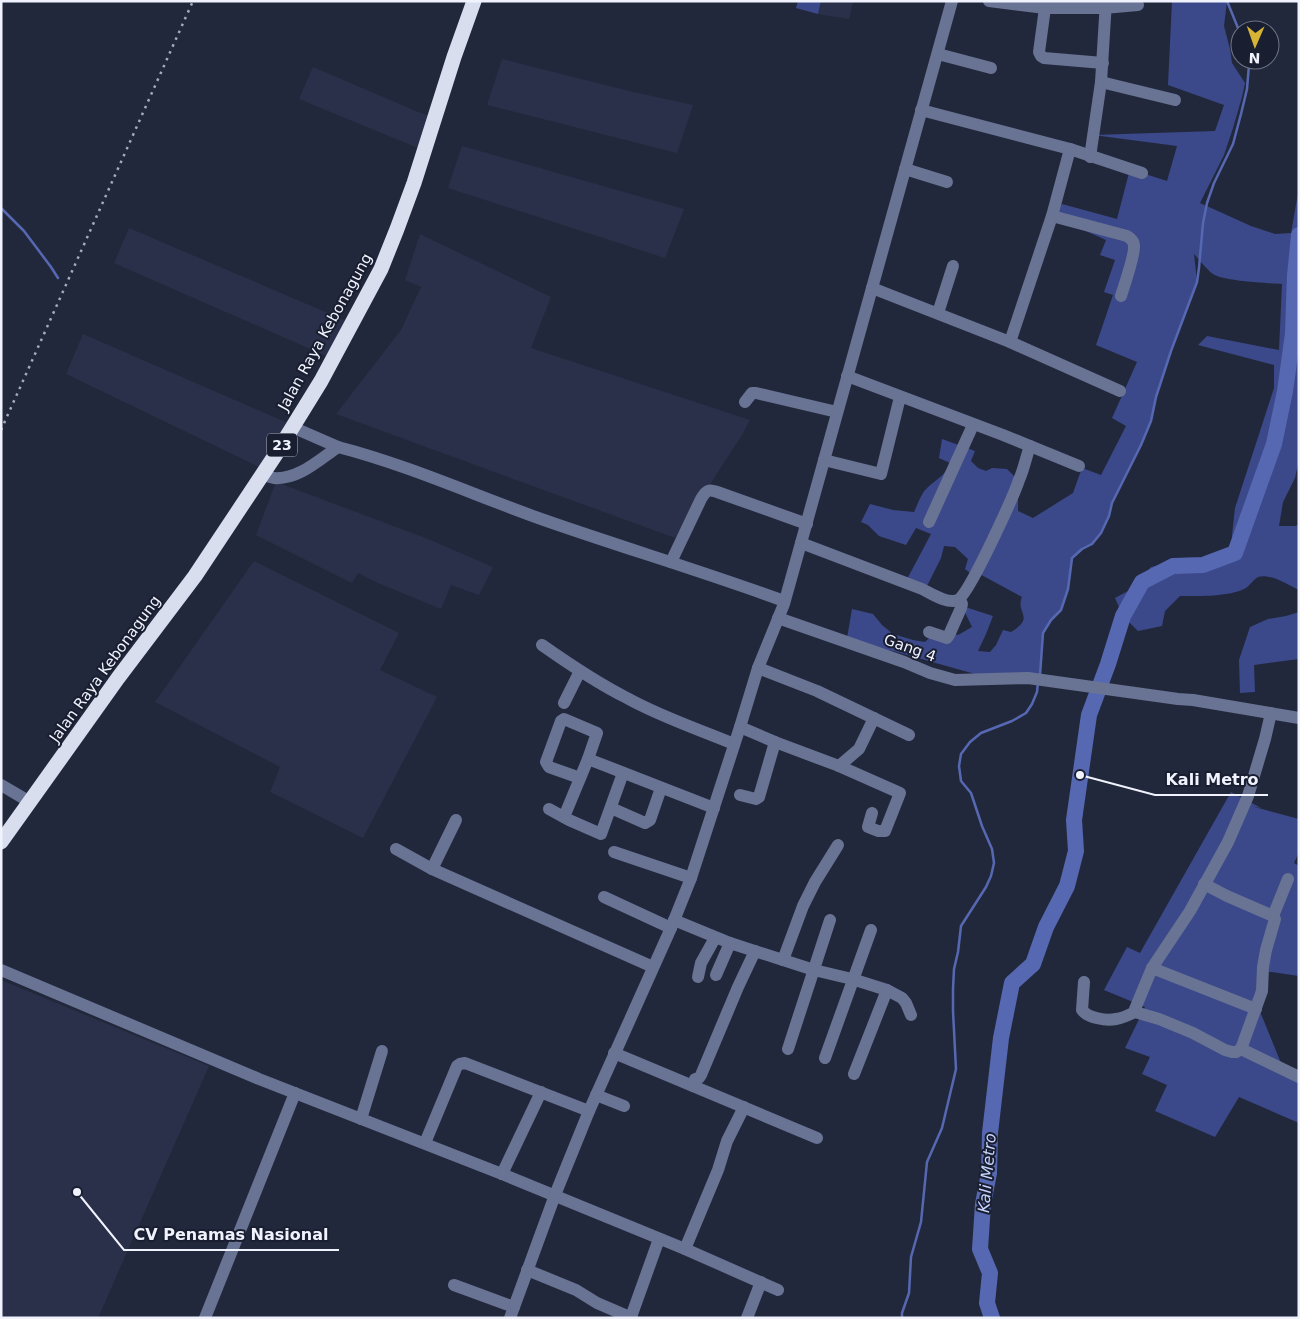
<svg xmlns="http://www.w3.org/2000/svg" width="1300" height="1319" viewBox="0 0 1300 1319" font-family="'DejaVu Sans',sans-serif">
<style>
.built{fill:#2a3049}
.green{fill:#3b498a}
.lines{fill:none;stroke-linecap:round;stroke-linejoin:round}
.stream{stroke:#5768b3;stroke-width:2.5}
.river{stroke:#5768b3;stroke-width:16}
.minor{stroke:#697394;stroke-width:12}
.highway{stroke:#d9deef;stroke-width:15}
.rail{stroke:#a7abb9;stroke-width:2.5;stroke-dasharray:2.5 5;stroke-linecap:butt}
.labels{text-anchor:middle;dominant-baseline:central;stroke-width:4;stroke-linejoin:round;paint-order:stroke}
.shield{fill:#191e30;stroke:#b0b3c0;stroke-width:1}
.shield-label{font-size:14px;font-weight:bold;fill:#f0f3fe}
.street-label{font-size:15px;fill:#f0f3fe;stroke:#191e30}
.water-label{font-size:16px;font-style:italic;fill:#c8d5ff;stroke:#191e30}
.leader{fill:none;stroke:#f0f3fe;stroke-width:2}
.callout-dot{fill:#f0f3fe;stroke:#191e30;stroke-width:2}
.callout-label{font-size:16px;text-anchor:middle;font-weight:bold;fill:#f0f3fe;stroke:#191e30;stroke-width:4;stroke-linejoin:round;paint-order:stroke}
</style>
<rect width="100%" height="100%" fill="#22283b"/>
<g class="built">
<path d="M 821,1 L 853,1 L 849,19 L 818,14 Z"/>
<path d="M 502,59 L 629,91 L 693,105 L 677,153 L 487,105 Z"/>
<path d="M 313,67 L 418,112 L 442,120 L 430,153 L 299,99 Z"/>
<path d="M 462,146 L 684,209 L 665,258 L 448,188 Z"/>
<path d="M 129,228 L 349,322 L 331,358 L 114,263 Z"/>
<path d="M 420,234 L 551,297 L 531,348 L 750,420 L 742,435 L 675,538 L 336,414 L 401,330 L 421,287 L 405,280 Z"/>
<path d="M 83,334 L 290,424 L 263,469 L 66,374 Z"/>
<path d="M 276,482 L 428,539 L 493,567 L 479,595 L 451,585 L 441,609 L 378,583 L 358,573 L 352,583 L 256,535 Z"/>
<path d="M 254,561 L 399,633 L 380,670 L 437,697 L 363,838 L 270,792 L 280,767 L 155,702 Z"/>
<path d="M 1,980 L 209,1066 L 98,1318 L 1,1318 Z"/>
</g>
<g class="green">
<path d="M 798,1 L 821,1 L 818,14 L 796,8 Z"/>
<path d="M 1172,1 L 1227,1 L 1224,26 L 1230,49 L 1232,63 L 1245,83 L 1242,97 L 1233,128 L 1224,155 L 1200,203 L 1251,226 L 1275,234 L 1291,233 L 1299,188 L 1299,460 L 1295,478 L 1283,502 L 1279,526 L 1296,526 L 1299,524 L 1299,590 C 1288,585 1270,573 1258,577 C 1254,579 1250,585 1246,588 C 1230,597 1198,596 1180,596 L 1165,611 L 1162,626 L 1138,631 L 1123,616 L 1115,598 L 1128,591 L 1151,567 L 1174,561 L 1203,565 L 1234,553 L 1232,535 L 1235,508 L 1274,388 L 1274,365 L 1198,345 L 1207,336 L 1279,350 L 1282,284 C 1267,283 1223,281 1213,274 C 1206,269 1200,260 1194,254 L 1197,282 L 1171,351 L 1156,397 L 1151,421 L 1141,445 L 1112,503 L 1109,516 L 1101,533 L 1092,544 L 1082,549 L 1072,558 L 1068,589 L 1061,610 L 1051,620 L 1043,633 L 1041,668 L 1039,680 L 975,674 L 893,651 L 846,644 L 852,609 L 873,614 L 882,625 L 893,634 L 913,640 L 925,642 L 935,632 L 947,632 L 958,635 L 972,627 L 962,606 L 993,616 L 986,634 L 978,651 L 990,652 L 996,645 L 1003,630 L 1011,632 C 1036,617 1015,613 1022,597 L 974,571 L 974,576 L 965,569 L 968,559 L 955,547 L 944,546 L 941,558 L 925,590 L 906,581 L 931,534 L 916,528 L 906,545 L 879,536 L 868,525 L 861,522 L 870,504 L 893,510 L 914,512 C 917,506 919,499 923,493 C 931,481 944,479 950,463 L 939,458 L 942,439 L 975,451 L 971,461 L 978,468 L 986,471 L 992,468 L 1007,469 L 1022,484 L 1018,494 L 1018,511 L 1033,518 L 1073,493 L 1082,468 L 1101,475 L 1126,426 L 1112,418 L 1137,362 L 1096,345 L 1113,295 L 1104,292 L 1115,260 L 1100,255 L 1106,240 L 1052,216 L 1062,204 L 1117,219 L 1130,169 L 1167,181 L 1177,146 L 1093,135 L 1215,131 L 1224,105 L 1168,85 Z"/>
<path d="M 1299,612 L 1299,659 L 1254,665 L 1255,692 L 1240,693 L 1239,660 L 1250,627 L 1268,619 L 1286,616 Z"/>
<path d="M 1231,792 L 1261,808 L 1251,806 L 1299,819 L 1299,852 L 1294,863 L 1299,866 L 1299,976 L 1264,971 L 1259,1009 L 1283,1068 L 1299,1075 L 1299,1123 L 1239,1097 L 1215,1137 L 1155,1111 L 1167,1085 L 1142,1074 L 1150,1057 L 1125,1048 L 1145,1007 L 1104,990 L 1127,947 L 1140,953 Z"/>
</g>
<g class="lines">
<g class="stream">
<path d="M 1227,1 L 1240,33"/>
<path d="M 1,208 L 24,231 L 51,267 L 58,278"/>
<path d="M 1040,675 L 1043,633 L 1051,620 L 1061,610 L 1068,589 L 1072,558 L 1082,549 L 1092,544 L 1101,533 L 1109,516 L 1112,503 L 1141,445 L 1151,421 L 1156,397 L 1171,351 L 1197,282 L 1199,268 L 1203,223 L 1207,203 L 1214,183 L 1233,144 L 1241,114 L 1247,89 L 1249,65 L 1248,60"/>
<path d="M 902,1318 L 902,1313 L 909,1293 L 911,1257 L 921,1222 L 927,1162 L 942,1128 L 956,1069 L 953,1011 L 953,989 L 954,969 L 958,952 L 961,926 L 986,887 L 991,876 L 994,863 L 992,849 L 982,826 L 971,793 L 961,781 L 959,766 L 961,754 L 970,742 L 981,733 L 1012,721 L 1026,713 L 1032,704 L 1037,692 L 1038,682"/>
</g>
<path class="river" d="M 992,1318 L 987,1303 L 990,1273 L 980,1249 L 983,1204 L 989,1173 L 990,1133 L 1001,1038 L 1012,983 L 1033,964 L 1046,927 L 1067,886 L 1076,851 L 1074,820 L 1089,715 L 1108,664 L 1123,616 L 1142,582 L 1173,566 L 1203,565 L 1235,553 L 1274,444 L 1285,391 L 1293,334 L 1295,276 L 1299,235"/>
<g class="minor">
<path d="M 989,1 L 1045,8 L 1104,8 L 1138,5"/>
<path d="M 1045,8 L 1039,52 L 1041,56 L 1044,58 L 1103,63"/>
<path d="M 938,54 L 991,68"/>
<path d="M 1101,82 L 1175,100"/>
<path d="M 921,110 L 1070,149 L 1142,173"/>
<path d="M 1090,157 L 1101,82 L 1106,1"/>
<path d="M 905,169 L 947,182"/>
<path d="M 1052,216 L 1127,236 C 1131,239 1134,241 1134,246 C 1135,255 1124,286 1121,296"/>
<path d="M 872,288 L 1010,342 L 1120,391"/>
<path d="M 938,313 L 953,266"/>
<path d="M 1010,342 L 1052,216 L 1070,149"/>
<path d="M 745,402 L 752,393 L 756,393 L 837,412"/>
<path d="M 292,427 L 338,447"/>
<path d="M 1030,446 L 1079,466"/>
<path d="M 824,460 L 881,474 L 900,397"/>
<path d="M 262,475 C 266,476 270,477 274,478 C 298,480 319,460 338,447 C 408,465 476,496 544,520 C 624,548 705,572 784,601"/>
<path d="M 929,522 L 973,425"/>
<path d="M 801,543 L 922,589 C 932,594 947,604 958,600 C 968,597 1014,495 1019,480 C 1024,469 1026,457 1030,446 L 1003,435 L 847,376"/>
<path d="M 671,562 L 701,499 C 707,489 709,489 720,493 L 807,524"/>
<path d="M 778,618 L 904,662 L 930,673 L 955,680 L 1028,678 L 1178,699 L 1193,700 L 1299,718"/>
<path d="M 929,632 L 947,638 L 949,635 L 961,608 L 962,604 L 960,600"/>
<path d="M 542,645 C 569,664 597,683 627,698 C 661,717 698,729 734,744"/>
<path d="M 758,668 L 817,691 L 909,735"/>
<path d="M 564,703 L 580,671"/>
<path d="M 1271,713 L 1265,739 L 1248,796 L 1228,842 L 1190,911 L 1152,968 L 1135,1009 L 1135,1012 L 1159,1019 L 1193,1033 L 1225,1050 L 1232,1052 L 1236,1052 L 1241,1049 L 1299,1077"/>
<path d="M 740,727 L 775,742 L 839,766 L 900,793 L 885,831 L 878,831 L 868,827 L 872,813"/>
<path d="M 839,766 L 859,749 L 874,718"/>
<path d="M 580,778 L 549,767 L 546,762 L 561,721 L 564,719 L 597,733 L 588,759 L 714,808"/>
<path d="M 1,785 L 30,802"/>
<path d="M 740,795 L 756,799 L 759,797 L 775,742"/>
<path d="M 611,808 L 645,823 L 650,820 L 661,788"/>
<path d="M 549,809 L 569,820 L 601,834 L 623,773"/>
<path d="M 564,817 L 588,759"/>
<path d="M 396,849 L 432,869 L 653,967"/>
<path d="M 614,852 L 691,878"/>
<path d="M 432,869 L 456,820"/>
<path d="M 1204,884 L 1227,896 L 1273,916 L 1275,919 L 1266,950 L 1263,967 L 1262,991 L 1241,1049"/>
<path d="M 604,897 L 671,928"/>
<path d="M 1273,916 L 1288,879"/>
<path d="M 674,920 L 730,943 L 814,970 L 852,979 L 887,990 L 902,998 L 906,1003 L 911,1015"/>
<path d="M 783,960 L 803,906 L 815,882 L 838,845"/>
<path d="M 1152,968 L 1256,1009"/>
<path d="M 1,970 L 259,1079 L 502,1174 L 685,1249 L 778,1290"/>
<path d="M 716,975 L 730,943"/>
<path d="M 698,977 L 701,963 L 715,938"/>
<path d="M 1084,982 L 1082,1010 C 1088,1018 1106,1021 1116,1019 C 1123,1018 1129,1015 1135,1012"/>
<path d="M 788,1049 L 830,920"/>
<path d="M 614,1053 L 817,1138"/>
<path d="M 825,1058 L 871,930"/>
<path d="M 854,1074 L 887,990"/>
<path d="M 693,1086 L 695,1079 L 699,1078 L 701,1075 L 738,987 L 755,951"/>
<path d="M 596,1095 L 624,1106"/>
<path d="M 361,1119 L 382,1051"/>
<path d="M 425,1143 L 457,1066 L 460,1064 L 465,1063 L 589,1111"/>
<path d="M 502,1174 L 541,1092"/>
<path d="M 685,1249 L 718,1170 L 727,1141 L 744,1107"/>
<path d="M 527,1270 L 576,1290 L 597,1303 L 632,1318"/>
<path d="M 454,1285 L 514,1307"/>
<path d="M 631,1317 L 659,1239"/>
<path d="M 205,1318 L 295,1093"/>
<path d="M 510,1318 L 555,1195 L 589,1111 L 671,928 L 691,878 L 740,727 L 758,668 L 784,604 L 952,1"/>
<path d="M 747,1318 L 761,1282"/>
</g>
<path class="highway" d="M 1,842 L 118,678 L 195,576 L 276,454 L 321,381 L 381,269 L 397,229 L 414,183 L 454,57 L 474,1"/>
<path class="rail" d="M 1,430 L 193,1"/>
</g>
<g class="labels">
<rect class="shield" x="267" y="433.5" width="30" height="23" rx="4"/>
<g class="shield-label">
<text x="282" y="445">23</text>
</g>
<g class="street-label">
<text transform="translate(325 332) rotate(-61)">Jalan Raya Kebonagung</text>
<text transform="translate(910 648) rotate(20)">Gang 4</text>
<text transform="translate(105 669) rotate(-54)">Jalan Raya Kebonagung</text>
</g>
<g class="water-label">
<text transform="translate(987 1173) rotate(-85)">Kali Metro</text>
</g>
</g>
<path class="leader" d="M1080 775L1155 795H1268M77 1192L124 1250H339"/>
<g class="callout-dot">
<circle cx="1080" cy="775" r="5"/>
<circle cx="77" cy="1192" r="5"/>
</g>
<g class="callout-label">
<text x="1212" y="785">Kali Metro</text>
<text x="231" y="1240">CV Penamas Nasional</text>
</g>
<rect width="1300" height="1319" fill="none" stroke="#f0f3fe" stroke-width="5"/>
<g transform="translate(1255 45) rotate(182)"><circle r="24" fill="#191e30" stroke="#6f7382"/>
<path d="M0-4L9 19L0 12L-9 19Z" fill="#d8b434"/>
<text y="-8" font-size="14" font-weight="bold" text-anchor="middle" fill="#f0f3fe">N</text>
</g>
</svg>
